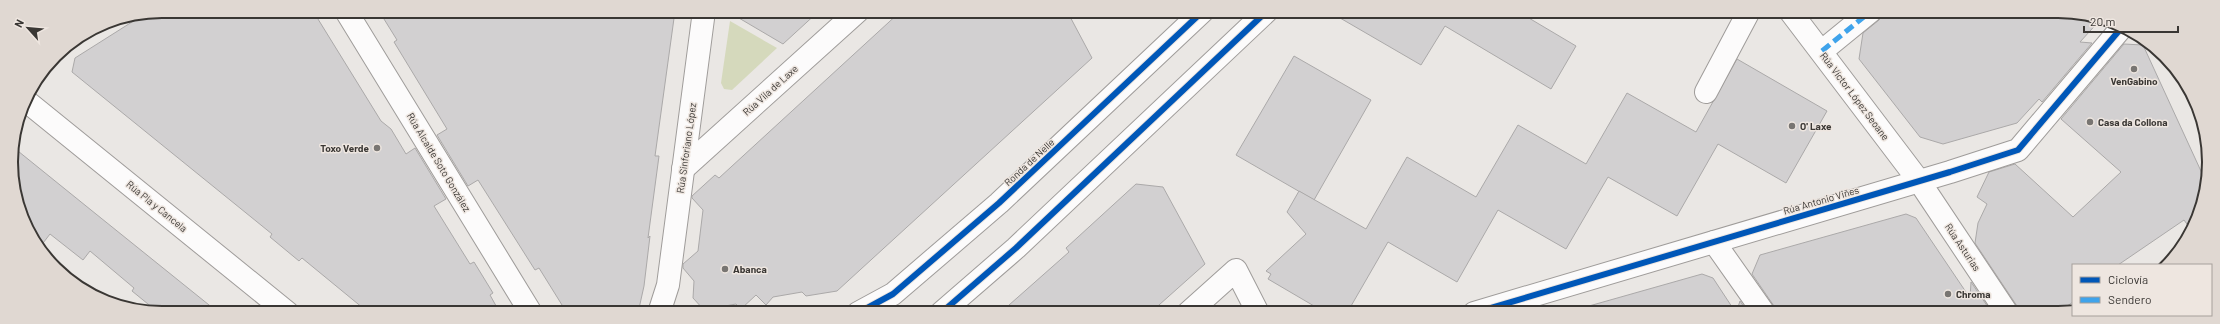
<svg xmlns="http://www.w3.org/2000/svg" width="2220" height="324" viewBox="0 0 2220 324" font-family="Barlow,sans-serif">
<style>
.green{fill:#d5d9bc}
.building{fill:#d2d0d1;stroke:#aba9a9}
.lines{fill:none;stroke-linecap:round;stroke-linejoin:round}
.minor-casing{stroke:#9f9c9a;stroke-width:24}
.minor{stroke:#fcfbfb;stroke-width:22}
.quiet{stroke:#3fa3eb;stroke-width:5;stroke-dasharray:10 5;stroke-linecap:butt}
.cycleway-casing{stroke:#eee6e0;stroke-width:8}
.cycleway{stroke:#0057b8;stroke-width:6}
.poi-dot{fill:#787572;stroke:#eee6e0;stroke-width:1.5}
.labels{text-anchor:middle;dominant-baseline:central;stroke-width:3;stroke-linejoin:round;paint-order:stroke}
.poi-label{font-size:10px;font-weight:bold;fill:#3a3734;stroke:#eee6e0;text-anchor:start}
.street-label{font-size:10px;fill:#3a3734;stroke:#eee6e0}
.rim{fill:none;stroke:#3a3734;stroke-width:2}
</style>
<rect width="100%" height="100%" fill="#eae7e4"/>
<path class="green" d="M 730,21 L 777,48 L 732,90 L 724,89 L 721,83 Z"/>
<g class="building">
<path d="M 162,11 L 313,11 L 381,121 L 391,129 L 406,154 L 415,148 L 446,199 L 434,206 L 470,264 L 474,262 L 493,293 L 490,295 L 500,313 L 369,313 L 302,258 L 299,261 L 270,237 L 272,234 L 72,72 L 75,58 L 143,15 Z"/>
<path d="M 379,11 L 675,11 L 655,156 L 659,156 L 648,238 L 650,236 L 644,286 L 638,313 L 567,313 L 539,268 L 535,270 L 478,180 L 468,186 L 437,135 L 447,129 L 394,42 L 397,40 Z"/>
<path d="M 727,11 L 819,11 L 783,44 Z"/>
<path d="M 901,11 L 1067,11 L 1092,58 L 837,291 L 806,296 L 802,292 L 773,297 L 766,305 L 756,295 L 741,309 L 736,304 L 704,310 L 693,298 L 694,281 L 683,268 L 683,264 L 698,251 L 703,210 L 692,198 L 692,196 L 715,175 L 719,178 Z"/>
<path d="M 1328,11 L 1517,11 L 1576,46 L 1551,89 L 1445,26 L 1421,65 Z"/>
<path d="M 1883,11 L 2068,11 L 2100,20 L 2080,42 L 2092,43 L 2042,102 L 2039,99 L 2017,123 L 1943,144 L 1920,137 L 1859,59 L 1863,33 L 1879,20 Z"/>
<path d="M 2124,44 L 2143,45 L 2206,182 L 2194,229 L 2192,231 L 2184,220 L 2118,265 L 2073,265 L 2073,302 L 2057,313 L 2019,313 L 2017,306 L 1975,243 L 1978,223 L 1987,204 L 1977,197 L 1989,172 L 2015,164 L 2073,217 L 2121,172 L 2061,119 Z"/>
<path d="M 1294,56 L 1371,100 L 1314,200 L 1236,155 Z"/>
<path d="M 1737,59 L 1827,111 L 1786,183 L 1718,144 L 1677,216 L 1608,177 L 1566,249 L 1498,210 L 1457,282 L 1388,242 L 1347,313 L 1326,313 L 1268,279 L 1271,274 L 1266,271 L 1306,234 L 1287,212 L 1299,191 L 1366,229 L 1407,157 L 1476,197 L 1518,125 L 1586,164 L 1627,93 L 1696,132 Z"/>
<path d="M 13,147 L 91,210 L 219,313 L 159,313 L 132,291 L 134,288 L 90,251 L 83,260 L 50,234 L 40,247 L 19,211 L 11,152 Z"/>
<path d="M 1136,184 L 1163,187 L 1205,264 L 1150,313 L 1000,313 L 1069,252 L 1066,248 Z"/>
<path d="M 1906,214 L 1916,218 L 1970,298 L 1971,282 L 1992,313 L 1776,313 L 1774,306 L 1752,274 L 1760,255 Z"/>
<path d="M 1702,274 L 1713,278 L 1736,313 L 1590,313 L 1589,306 Z"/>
<path d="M 1740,301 L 1748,313 L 1736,313 Z"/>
</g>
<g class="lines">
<defs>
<g id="minor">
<path d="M 346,11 L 531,313"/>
<path d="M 1790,11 L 1919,181 L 2007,313"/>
<path d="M 1822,51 L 1871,11"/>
<path d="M 1706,92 L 1749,11"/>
<path d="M 25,100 L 288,313"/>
<path d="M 683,169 L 858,11"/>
<path d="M 1714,242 L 1764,313"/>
<path d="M 659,313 L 668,285 L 704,11"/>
<path d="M 858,313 L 893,294 L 999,203 L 1203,11"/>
<path d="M 941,313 L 1016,248 L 1267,11"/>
<path d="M 1188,313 L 1236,270 L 1258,313"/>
<path d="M 1474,313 L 1950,172 L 2018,150 L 2123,26"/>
</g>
</defs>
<use href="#minor" class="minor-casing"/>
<use href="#minor" class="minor"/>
<path class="quiet" d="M 1822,51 L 1871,11"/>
<defs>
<g id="cycleway">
<path d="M 858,313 L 893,294 L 999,203 L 1203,11"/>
<path d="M 941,313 L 1016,248 L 1267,11"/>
<path d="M 1474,313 L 1950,172 L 2018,150 L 2123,26"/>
</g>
</defs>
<use href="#cycleway" class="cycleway-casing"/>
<use href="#cycleway" class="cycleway"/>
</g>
<g class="poi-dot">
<circle cx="2134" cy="69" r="4"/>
<circle cx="2090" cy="122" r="4"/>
<circle cx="1792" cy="126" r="4"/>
<circle cx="377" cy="148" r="4"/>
<circle cx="725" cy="269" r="4"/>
<circle cx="1948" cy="294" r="4"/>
</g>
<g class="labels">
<g class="poi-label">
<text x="2134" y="81" text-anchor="middle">VenGabino</text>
<text x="2098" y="122">Casa da Collona</text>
<text x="1800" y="126">O' Laxe</text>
<text x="369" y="148" text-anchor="end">Toxo Verde</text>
<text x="733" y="269">Abanca</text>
<text x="1956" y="294">Chroma</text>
</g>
<g class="street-label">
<text transform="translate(770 90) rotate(-42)">Rúa Vila de Laxe</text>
<text transform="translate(1855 96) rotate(53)">Rúa Víctor López Seoane</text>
<text transform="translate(686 148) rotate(-82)">Rúa Sinforiano López</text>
<text transform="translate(439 162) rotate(59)">Rúa Alcalde Soto González</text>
<text transform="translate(1029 162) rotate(-43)">Ronda de Nelle</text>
<text transform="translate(1821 200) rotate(-16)">Rúa Antonio Viñes</text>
<text transform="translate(157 206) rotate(39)">Rúa Pla y Cancela</text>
<text transform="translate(1963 247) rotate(56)">Rúa Asturias</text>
</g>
</g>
<path d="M0 0H2220V324H0ZM162 18H2058A144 144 0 0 1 2202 162V162A144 144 0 0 1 2058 306H162A144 144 0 0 1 18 162V162A144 144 0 0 1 162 18Z" fill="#e0d8d2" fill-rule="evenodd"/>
<path class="rim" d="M162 18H2058A144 144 0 0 1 2202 162V162A144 144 0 0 1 2058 306H162A144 144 0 0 1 18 162V162A144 144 0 0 1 162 18Z"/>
<rect x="2072" y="264" width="140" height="52" fill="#eee6e0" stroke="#a6a09b"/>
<rect x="2080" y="277" width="20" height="6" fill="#0057b8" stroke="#a6a09b"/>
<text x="2108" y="284" font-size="12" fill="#3a3734">Ciclovía</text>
<rect x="2080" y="297" width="20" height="6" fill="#3fa3eb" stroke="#a6a09b"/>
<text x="2108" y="304" font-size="12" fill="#3a3734">Sendero</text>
<g transform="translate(28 28) rotate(297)" stroke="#eee6e0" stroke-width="3" paint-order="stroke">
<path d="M0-3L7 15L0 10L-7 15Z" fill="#3a3734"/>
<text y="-6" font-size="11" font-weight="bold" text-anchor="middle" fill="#3a3734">N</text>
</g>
<path d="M2084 26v6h94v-6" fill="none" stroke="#3a3734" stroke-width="2"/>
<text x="2090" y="26" font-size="12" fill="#3a3734" stroke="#eee6e0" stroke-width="3" paint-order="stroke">20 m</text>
</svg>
